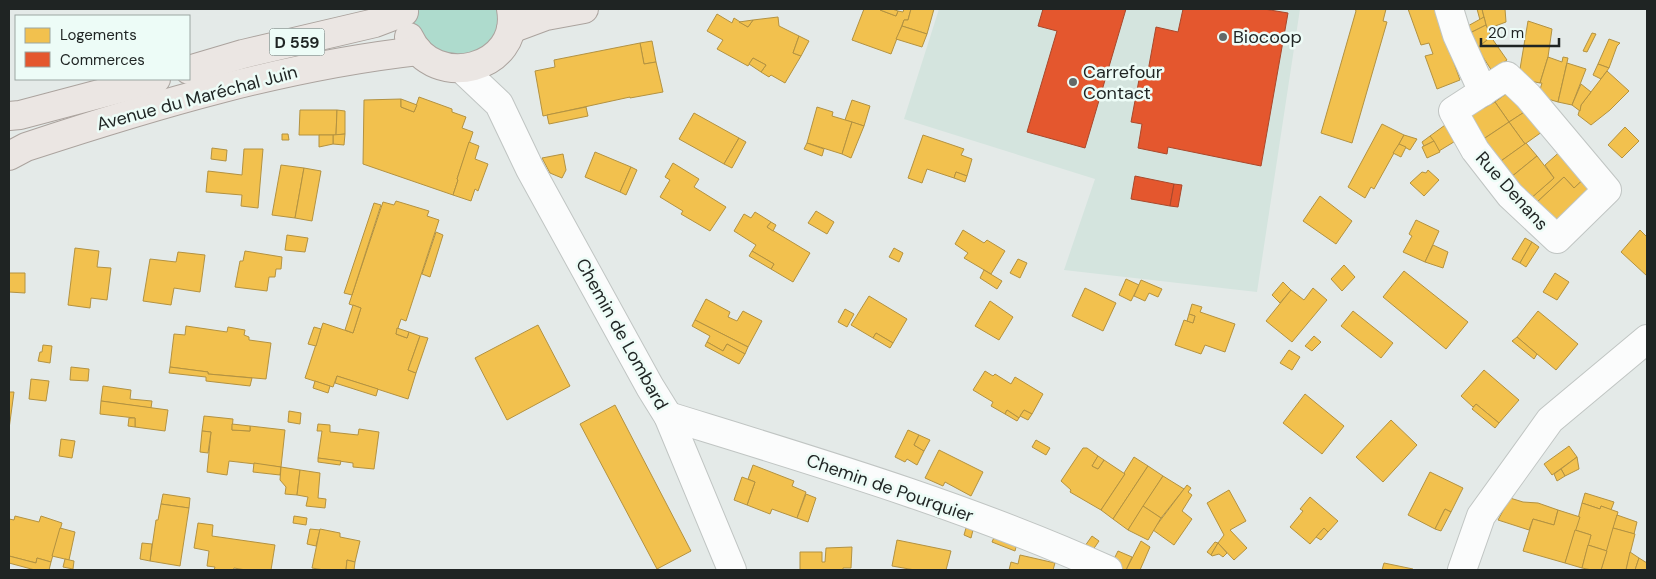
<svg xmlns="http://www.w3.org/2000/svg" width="1656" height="579" viewBox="0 0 1656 579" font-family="'DM Sans',sans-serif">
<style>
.built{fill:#d4e4de}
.green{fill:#aedbcd}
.homes{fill:#f2c14e;stroke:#b39241}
.shops{fill:#e4572e;stroke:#a9482b}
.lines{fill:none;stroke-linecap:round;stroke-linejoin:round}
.minor-casing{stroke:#c0c5c3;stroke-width:30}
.major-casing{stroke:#aba39e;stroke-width:30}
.minor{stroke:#fbfcfc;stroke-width:28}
.major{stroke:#ebe6e3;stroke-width:28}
.poi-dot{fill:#646968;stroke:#edfcf7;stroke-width:2}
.labels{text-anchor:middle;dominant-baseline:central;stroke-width:5;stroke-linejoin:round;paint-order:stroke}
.shield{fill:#edfcf7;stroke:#5d6563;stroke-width:1}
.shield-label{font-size:16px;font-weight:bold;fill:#1f2423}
.poi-label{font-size:18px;fill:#1f2423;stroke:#edfcf7;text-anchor:start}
.street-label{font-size:18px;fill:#1f2423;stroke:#edfcf7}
</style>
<rect width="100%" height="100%" fill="#e4eae8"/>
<path class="built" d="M 939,9 L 1300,9 L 1257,292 L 1064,270 L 1095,179 L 904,119 Z"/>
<path class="green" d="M 405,9 L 511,9 L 486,62 L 418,51 Z"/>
<g class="homes">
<path d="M 864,9 L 881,9 L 880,10 L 896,16 L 898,11 L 903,12 L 904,9 L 911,9 L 908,20 L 904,20 L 891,54 L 852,40 Z"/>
<path d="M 881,9 L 892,9 L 898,11 L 896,16 L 880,10 Z"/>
<path d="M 911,9 L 934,9 L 927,34 L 902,26 L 904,20 L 908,20 Z"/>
<path d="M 1355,9 L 1386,9 L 1383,21 L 1387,22 L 1352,143 L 1321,133 L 1356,11 Z"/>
<path d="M 1408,9 L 1435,9 L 1460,80 L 1437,89 L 1425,56 L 1433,54 L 1429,43 L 1421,45 Z"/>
<path d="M 1477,9 L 1482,9 L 1484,17 L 1480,20 Z"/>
<path d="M 1482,9 L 1505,9 L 1506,22 L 1487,29 Z"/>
<path d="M 717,14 L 732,23 L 734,18 L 748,27 L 753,20 L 778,17 L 779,26 L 799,36 L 793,53 L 801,56 L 785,83 L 771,75 L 769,77 L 761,72 L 766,65 L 753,58 L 748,66 L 717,49 L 723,40 L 707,31 Z"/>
<path d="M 1484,17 L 1486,25 L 1468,34 L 1466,27 Z"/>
<path d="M 753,20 L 748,27 L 739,22 Z"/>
<path d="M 1528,21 L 1552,29 L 1548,57 L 1540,83 L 1521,79 L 1519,75 Z"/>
<path d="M 1486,25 L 1491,37 L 1477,48 L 1468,34 Z"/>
<path d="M 902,26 L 927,34 L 922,47 L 896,39 Z"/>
<path d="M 1592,33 L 1596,34 L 1587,52 L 1583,51 Z"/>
<path d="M 799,36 L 809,41 L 801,56 L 793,53 Z"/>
<path d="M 1491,37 L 1507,60 L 1492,71 L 1477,48 Z"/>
<path d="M 1609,39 L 1620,43 L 1617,46 L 1609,68 L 1598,64 Z"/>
<path d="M 652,41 L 656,62 L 644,64 L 640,43 Z"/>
<path d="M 640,43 L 644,64 L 656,62 L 663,92 L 630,98 L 630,97 L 543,116 L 535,71 L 555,67 L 554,60 Z"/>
<path d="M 1548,57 L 1562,62 L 1563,57 L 1568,58 L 1558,102 L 1538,96 L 1542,83 L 1540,83 Z"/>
<path d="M 753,58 L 766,65 L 761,72 L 749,64 Z"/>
<path d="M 1567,63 L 1586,69 L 1572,105 L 1558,102 Z"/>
<path d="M 1598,64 L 1609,68 L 1601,79 L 1593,75 Z"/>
<path d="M 1607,71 L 1629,91 L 1610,110 L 1591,125 L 1578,115 L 1581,105 Z"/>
<path d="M 1581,84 L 1591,92 L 1581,105 L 1580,111 L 1572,105 Z"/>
<path d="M 1514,88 L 1532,107 L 1509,122 L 1495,102 Z"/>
<path d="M 419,97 L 452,109 L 452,112 L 466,117 L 462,128 L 473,132 L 457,179 L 458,180 L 453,195 L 363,164 L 364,100 L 401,99 L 401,107 L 414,112 Z"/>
<path d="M 401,99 L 417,105 L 414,112 L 401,107 Z"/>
<path d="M 852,100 L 870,106 L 864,126 L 845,120 Z"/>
<path d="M 1495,102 L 1509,122 L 1482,140 L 1461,121 L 1482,106 L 1484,108 Z"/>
<path d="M 586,107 L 588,116 L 549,124 L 547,115 Z"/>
<path d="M 817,107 L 833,112 L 832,116 L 852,122 L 842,154 L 807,143 Z"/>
<path d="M 1529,109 L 1546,129 L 1525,144 L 1509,122 Z"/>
<path d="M 300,110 L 337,110 L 336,135 L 299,135 Z"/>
<path d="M 337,110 L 345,111 L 345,134 L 336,135 Z"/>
<path d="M 694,113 L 739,138 L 724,164 L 679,139 Z"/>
<path d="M 1452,120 L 1462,137 L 1439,151 L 1430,136 Z"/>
<path d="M 852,122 L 864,126 L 851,158 L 842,154 Z"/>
<path d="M 1509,122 L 1525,144 L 1498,163 L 1482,140 Z"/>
<path d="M 1382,124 L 1404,135 L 1374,189 L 1371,187 L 1365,198 L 1348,187 Z"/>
<path d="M 1625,127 L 1639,141 L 1622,158 L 1608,145 Z"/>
<path d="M 282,134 L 288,134 L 289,140 L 282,140 Z"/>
<path d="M 345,134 L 344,145 L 333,144 L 333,135 Z"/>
<path d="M 319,135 L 333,135 L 333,144 L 319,147 Z"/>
<path d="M 923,135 L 964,149 L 961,155 L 972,159 L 967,176 L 956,172 L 954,178 L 927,169 L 922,183 L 908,178 Z"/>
<path d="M 1404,135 L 1417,139 L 1410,150 L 1399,144 Z"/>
<path d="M 1430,136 L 1434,141 L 1424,146 L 1422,142 Z"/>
<path d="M 739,138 L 746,142 L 732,168 L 724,164 Z"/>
<path d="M 1434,141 L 1440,152 L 1427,158 L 1422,147 Z"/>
<path d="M 469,142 L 479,146 L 475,159 L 488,164 L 478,191 L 475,189 L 471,201 L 453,195 L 458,180 L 457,179 Z"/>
<path d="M 807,143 L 824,149 L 822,156 L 804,149 Z"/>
<path d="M 1526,143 L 1537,156 L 1506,181 L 1494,166 Z"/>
<path d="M 1399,144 L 1406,147 L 1401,157 L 1393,153 Z"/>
<path d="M 212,148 L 227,150 L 226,161 L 211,159 Z"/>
<path d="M 1564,148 L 1587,176 L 1574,188 L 1564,177 L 1535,204 L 1530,199 L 1554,178 L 1545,165 Z"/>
<path d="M 244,149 L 263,149 L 258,208 L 241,206 L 242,195 L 206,192 L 208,171 L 242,175 Z"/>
<path d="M 595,152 L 631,167 L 620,192 L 585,177 Z"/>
<path d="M 563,154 L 566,170 L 562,178 L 550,173 L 542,158 Z"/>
<path d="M 1537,156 L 1554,178 L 1530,199 L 1510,178 Z"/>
<path d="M 673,163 L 699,179 L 694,187 L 726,207 L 710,231 L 681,214 L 683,211 L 660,197 L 670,180 L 665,177 Z"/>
<path d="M 281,165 L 304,168 L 295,218 L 272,215 Z"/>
<path d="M 631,167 L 637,170 L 626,195 L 620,192 Z"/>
<path d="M 304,168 L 321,171 L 312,221 L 295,218 Z"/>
<path d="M 1428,170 L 1439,180 L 1424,196 L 1410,183 L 1422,172 L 1426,173 Z"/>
<path d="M 956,172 L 967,176 L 965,182 L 954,178 Z"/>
<path d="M 1587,176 L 1599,190 L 1559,229 L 1535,204 L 1564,177 L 1574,188 Z"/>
<path d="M 1320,196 L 1352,221 L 1336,244 L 1303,221 Z"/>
<path d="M 396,201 L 429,211 L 427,216 L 439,220 L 406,321 L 401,319 L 396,334 L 407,338 L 409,332 L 420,336 L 408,370 L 416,373 L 408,399 L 337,376 L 333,387 L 305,378 L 323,323 L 353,333 L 361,308 L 349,304 L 383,202 L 394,205 Z"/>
<path d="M 374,203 L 381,205 L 352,295 L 344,293 Z"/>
<path d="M 816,211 L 834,222 L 827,234 L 808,223 Z"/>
<path d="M 755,212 L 771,222 L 767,227 L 810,253 L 793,282 L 771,269 L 774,264 L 752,251 L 756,245 L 734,231 L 744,214 L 751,218 Z"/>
<path d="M 1416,220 L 1439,231 L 1425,262 L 1403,252 L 1412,236 L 1409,234 Z"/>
<path d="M 771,222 L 776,225 L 773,231 L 767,227 Z"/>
<path d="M 963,230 L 984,243 L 987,240 L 1005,251 L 991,274 L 964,258 L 968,253 L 955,244 Z"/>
<path d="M 1640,230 L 1647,237 L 1647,276 L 1621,252 Z"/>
<path d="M 436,232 L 443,235 L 430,277 L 422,274 Z"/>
<path d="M 287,235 L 308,238 L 305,252 L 285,250 Z"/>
<path d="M 1525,238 L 1532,242 L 1520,263 L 1512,259 Z"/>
<path d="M 1532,242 L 1539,247 L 1526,267 L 1520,263 Z"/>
<path d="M 1433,245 L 1448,252 L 1443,268 L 1425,262 Z"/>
<path d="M 75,248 L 99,251 L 97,267 L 111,268 L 107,300 L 91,298 L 90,308 L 68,305 Z"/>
<path d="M 894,248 L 903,253 L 899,262 L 889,257 Z"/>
<path d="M 245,251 L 282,257 L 281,269 L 276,269 L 275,277 L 269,277 L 267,291 L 235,287 L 240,261 L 243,261 Z"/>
<path d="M 752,251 L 774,264 L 771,269 L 749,256 Z"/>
<path d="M 178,252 L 205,255 L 200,292 L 174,288 L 171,305 L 143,301 L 150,259 L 176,262 Z"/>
<path d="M 1018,259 L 1027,263 L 1020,278 L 1010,273 Z"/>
<path d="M 1344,265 L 1355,277 L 1342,291 L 1331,279 Z"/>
<path d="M 984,270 L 1002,281 L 997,289 L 980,278 Z"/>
<path d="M 1404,271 L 1468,322 L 1446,349 L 1383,297 Z"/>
<path d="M 9,273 L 25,273 L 25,293 L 9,292 Z"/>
<path d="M 1555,273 L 1569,282 L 1557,300 L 1543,292 Z"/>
<path d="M 1126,279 L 1139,285 L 1131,301 L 1119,295 Z"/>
<path d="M 1141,280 L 1162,289 L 1158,297 L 1149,293 L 1145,301 L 1134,296 Z"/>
<path d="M 1283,282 L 1291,290 L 1280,303 L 1272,295 Z"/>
<path d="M 1085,288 L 1116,303 L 1103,331 L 1072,316 Z"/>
<path d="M 1313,288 L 1327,300 L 1292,342 L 1266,321 L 1291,290 L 1304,300 Z"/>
<path d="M 869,296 L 907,319 L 893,343 L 876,333 L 873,338 L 851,325 Z"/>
<path d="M 706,299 L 730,312 L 728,317 L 737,321 L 743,311 L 762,321 L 748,347 L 695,320 Z"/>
<path d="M 990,301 L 1013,317 L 999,340 L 975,326 Z"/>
<path d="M 1192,304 L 1202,307 L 1200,312 L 1235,324 L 1225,352 L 1205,345 L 1201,354 L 1175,345 L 1184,320 L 1193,323 L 1195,316 L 1189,314 Z"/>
<path d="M 353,305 L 361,308 L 353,333 L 345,330 Z"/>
<path d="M 845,309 L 854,314 L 847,327 L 838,322 Z"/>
<path d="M 1353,311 L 1393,343 L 1381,358 L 1341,326 Z"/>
<path d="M 1538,311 L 1578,344 L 1556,370 L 1517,337 Z"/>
<path d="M 1189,314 L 1195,316 L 1193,323 L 1187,321 Z"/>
<path d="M 695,320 L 748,347 L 745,354 L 727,344 L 723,351 L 707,342 L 710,336 L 692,326 Z"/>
<path d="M 538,325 L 570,386 L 507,420 L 475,358 Z"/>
<path d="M 186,326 L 227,332 L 228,327 L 245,330 L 244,335 L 249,337 L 249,340 L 271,343 L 266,379 L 208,374 L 208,372 L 170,367 L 174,334 L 185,335 Z"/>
<path d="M 314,327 L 321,329 L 316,346 L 308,344 Z"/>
<path d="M 397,328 L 409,332 L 407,338 L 396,334 Z"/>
<path d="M 876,333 L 893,343 L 890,348 L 873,338 Z"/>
<path d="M 420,336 L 428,338 L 416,373 L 408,370 Z"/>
<path d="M 1314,336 L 1321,342 L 1312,351 L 1305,346 Z"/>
<path d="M 1517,337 L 1537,354 L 1534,359 L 1512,341 Z"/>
<path d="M 707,342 L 723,351 L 727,344 L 745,354 L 739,364 L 705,346 Z"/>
<path d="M 43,345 L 52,346 L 50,363 L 38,361 L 40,352 L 42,352 Z"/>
<path d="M 1289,350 L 1300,357 L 1292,370 L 1280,363 Z"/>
<path d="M 71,367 L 89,369 L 88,381 L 70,380 Z"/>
<path d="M 170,367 L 208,372 L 208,374 L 252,378 L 250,386 L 206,381 L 206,377 L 169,373 Z"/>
<path d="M 1484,370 L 1519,400 L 1499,423 L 1476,404 L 1473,407 L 1461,396 Z"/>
<path d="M 985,371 L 993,376 L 995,374 L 1011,384 L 1015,377 L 1043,394 L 1032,414 L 1024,410 L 1019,418 L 1007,410 L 1005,414 L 991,406 L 993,402 L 973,390 Z"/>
<path d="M 337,376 L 378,389 L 376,396 L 335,383 Z"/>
<path d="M 31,379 L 49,381 L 46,401 L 29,399 Z"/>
<path d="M 315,381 L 330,386 L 328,393 L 313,388 Z"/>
<path d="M 103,386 L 131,390 L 130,399 L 152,401 L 151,408 L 101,401 Z"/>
<path d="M 9,392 L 14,392 L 9,429 Z"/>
<path d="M 1305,394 L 1344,426 L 1322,454 L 1283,423 Z"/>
<path d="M 101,401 L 168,410 L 165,431 L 135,427 L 135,418 L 100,414 Z"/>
<path d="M 1476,404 L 1499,423 L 1495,428 L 1472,409 Z"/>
<path d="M 615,405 L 691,551 L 657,569 L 580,424 Z"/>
<path d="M 1007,410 L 1019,418 L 1017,421 L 1005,414 Z"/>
<path d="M 1024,410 L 1032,414 L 1028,420 L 1020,416 Z"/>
<path d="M 289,411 L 301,413 L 300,424 L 288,422 Z"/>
<path d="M 204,416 L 233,419 L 232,430 L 250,431 L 250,426 L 285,430 L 281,467 L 229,461 L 227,475 L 207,472 L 211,432 L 202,431 Z"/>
<path d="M 129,418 L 135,418 L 135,427 L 128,426 Z"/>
<path d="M 1391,420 L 1417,445 L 1383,482 L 1356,457 Z"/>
<path d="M 232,424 L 250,426 L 250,431 L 232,430 Z"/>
<path d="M 318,424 L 330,425 L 330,432 L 358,435 L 359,429 L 379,432 L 374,469 L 353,467 L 353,463 L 318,458 L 322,431 L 317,431 Z"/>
<path d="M 908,430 L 919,435 L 914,445 L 924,451 L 917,465 L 907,459 L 905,462 L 895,457 Z"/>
<path d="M 202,431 L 211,432 L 208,453 L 200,452 Z"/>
<path d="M 919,435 L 930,440 L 924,451 L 914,445 Z"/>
<path d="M 61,439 L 75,441 L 72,458 L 59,456 Z"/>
<path d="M 1036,440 L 1050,448 L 1046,455 L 1032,447 Z"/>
<path d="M 1569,446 L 1577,457 L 1552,475 L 1544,464 Z"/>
<path d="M 1083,448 L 1087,448 L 1098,456 L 1092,466 L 1098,469 L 1104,460 L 1125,474 L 1101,510 L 1070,492 L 1071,490 L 1061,481 Z"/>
<path d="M 939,450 L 983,472 L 971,496 L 945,482 L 943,486 L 925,478 Z"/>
<path d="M 1098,456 L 1104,460 L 1098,469 L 1092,466 Z"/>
<path d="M 1134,457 L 1148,466 L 1113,519 L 1101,510 L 1125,474 L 1124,473 Z"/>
<path d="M 1577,457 L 1579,469 L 1565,476 L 1561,469 Z"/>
<path d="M 318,458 L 341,461 L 340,465 L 318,462 Z"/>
<path d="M 254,463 L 281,467 L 280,475 L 253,472 Z"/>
<path d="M 753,465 L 794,481 L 792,486 L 806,492 L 797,518 L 772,509 L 770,514 L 747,505 L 755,482 L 748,479 Z"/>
<path d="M 1148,466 L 1163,476 L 1128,530 L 1113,519 Z"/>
<path d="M 281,467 L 300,470 L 297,495 L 285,494 L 286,487 L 280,480 Z"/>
<path d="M 1561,469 L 1565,476 L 1557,481 L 1554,474 Z"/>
<path d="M 300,470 L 320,473 L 318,498 L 326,499 L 325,508 L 306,506 L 308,497 L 297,495 Z"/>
<path d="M 1430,472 L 1463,488 L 1451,512 L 1445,509 L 1435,529 L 1408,515 Z"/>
<path d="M 1163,476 L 1184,489 L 1161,518 L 1143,506 Z"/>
<path d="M 742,477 L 755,482 L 747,505 L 734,500 Z"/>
<path d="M 1187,485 L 1191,488 L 1188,492 L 1192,495 L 1182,511 L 1192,519 L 1174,545 L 1153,530 Z"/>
<path d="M 1229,490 L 1246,521 L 1230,530 L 1247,548 L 1234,560 L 1218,543 L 1224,535 L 1207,503 Z"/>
<path d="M 1585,493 L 1614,502 L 1611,510 L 1601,506 L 1600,509 L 1582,503 Z"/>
<path d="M 163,494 L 190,498 L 189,508 L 161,504 Z"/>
<path d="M 806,494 L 816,498 L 808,522 L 797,518 Z"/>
<path d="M 1310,497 L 1338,521 L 1328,532 L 1324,528 L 1310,544 L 1290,527 L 1303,511 L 1300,509 Z"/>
<path d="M 1510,498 L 1523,502 L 1538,503 L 1558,510 L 1554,525 L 1533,519 L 1529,530 L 1498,520 Z"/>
<path d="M 1582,503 L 1600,509 L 1601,506 L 1618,512 L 1607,551 L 1588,545 L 1591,535 L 1575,530 Z"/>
<path d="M 161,504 L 189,508 L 180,566 L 150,561 L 156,520 L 158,520 Z"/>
<path d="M 1143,506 L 1161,518 L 1148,540 L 1128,530 Z"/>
<path d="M 1445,509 L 1451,512 L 1441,531 L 1435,529 Z"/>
<path d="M 1558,510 L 1580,517 L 1565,563 L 1523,551 L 1533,519 L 1554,525 Z"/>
<path d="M 1617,515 L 1637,522 L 1634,534 L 1613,528 Z"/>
<path d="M 15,516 L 39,522 L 41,516 L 62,523 L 51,562 L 37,558 L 36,563 L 9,556 L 9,519 L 14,520 Z"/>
<path d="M 294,516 L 307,518 L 306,525 L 293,523 Z"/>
<path d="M 198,523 L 213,525 L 212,536 L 275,545 L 271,570 L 246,570 L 234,568 L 233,570 L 214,570 L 215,567 L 207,566 L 209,551 L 194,548 Z"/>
<path d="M 60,528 L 75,532 L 69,560 L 52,556 Z"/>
<path d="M 966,528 L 973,530 L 971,538 L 964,535 Z"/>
<path d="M 1324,528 L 1328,532 L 1321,540 L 1316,537 Z"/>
<path d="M 1613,528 L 1635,534 L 1626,570 L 1601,570 Z"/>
<path d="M 310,529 L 320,530 L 316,546 L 307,544 Z"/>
<path d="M 320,529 L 340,533 L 340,537 L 360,541 L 355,562 L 347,560 L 346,570 L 324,570 L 312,568 Z"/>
<path d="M 1575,530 L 1591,535 L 1582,568 L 1565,563 Z"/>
<path d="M 995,535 L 1017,543 L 1015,551 L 992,542 Z"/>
<path d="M 1092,536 L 1099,541 L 1088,557 L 1080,553 Z"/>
<path d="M 897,540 L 951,551 L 946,570 L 915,570 L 892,566 Z"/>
<path d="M 1141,541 L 1150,547 L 1140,570 L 1126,570 Z"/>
<path d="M 1215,542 L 1218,543 L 1211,555 L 1207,552 Z"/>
<path d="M 142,543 L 152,544 L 150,561 L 140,559 Z"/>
<path d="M 1218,543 L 1227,553 L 1223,557 L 1219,554 L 1212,556 L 1211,555 Z"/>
<path d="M 1588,545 L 1607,551 L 1601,570 L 1592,570 L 1582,568 Z"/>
<path d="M 852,547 L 851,568 L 843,568 L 843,570 L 800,570 L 800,552 L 822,552 L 822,562 L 825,562 L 826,548 Z"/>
<path d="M 1118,551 L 1132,557 L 1126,570 L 1118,570 L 1110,567 Z"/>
<path d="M 1630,552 L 1639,558 L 1635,570 L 1626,570 Z"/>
<path d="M 1020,555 L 1055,563 L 1053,570 L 1009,570 L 1011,562 L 1018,564 Z"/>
<path d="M 9,556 L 36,563 L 37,558 L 51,562 L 49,570 L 35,570 L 9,563 Z"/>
<path d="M 1639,558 L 1647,563 L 1647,570 L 1635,570 Z"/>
<path d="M 65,559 L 74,561 L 73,569 L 63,567 Z"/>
<path d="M 347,560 L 355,562 L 354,570 L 346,570 Z"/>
<path d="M 1384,563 L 1413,569 L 1413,570 L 1382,570 Z"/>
</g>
<g class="shops">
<path d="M 1043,9 L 1126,9 L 1085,148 L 1027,132 L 1057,31 L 1038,26 Z"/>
<path d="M 1183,9 L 1264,9 L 1288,13 L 1261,166 L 1168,147 L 1167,154 L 1138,148 L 1142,124 L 1131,122 L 1141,69 L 1148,71 L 1156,27 L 1178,32 Z"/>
<path d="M 1135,176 L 1174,184 L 1170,206 L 1131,199 Z"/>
<path d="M 1174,184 L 1182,185 L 1178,207 L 1170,206 Z"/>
</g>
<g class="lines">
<defs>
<g id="minor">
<path d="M 1449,9 L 1457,35 L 1483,92"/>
<path d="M 462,69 L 499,104 L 530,169 L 650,387 L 668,416 L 732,570"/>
<path d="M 1507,76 L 1528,96 L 1607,190 L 1557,239 L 1510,195 L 1475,150 L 1453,111 Z"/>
<path d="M 668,416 C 817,462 966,506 1108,570"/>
<path d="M 1462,570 L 1481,516 L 1550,420 L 1647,339"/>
</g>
<g id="major">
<path d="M 511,29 L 546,16 L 584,9"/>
<path d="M 409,37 C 434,92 522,69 511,9"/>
<path d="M 189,70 L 243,54 L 375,23 L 404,12"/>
<path d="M 9,116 L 20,115 L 156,79"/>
<path d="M 9,156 L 26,147 C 154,105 284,66 418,51"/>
</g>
</defs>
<use href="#minor" class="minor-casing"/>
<use href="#major" class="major-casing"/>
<use href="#minor" class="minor"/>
<use href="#major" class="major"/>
</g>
<g class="poi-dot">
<circle cx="1223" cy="37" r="5"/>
<circle cx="1073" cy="82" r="5"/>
</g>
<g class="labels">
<rect class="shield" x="269.5" y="28.5" width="55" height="27" rx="4"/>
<g class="shield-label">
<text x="297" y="42">D 559</text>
</g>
<g class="poi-label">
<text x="1233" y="37">Biocoop</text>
<text x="1083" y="72">Carrefour<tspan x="1083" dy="21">Contact</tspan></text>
</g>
<g class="street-label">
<text transform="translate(197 98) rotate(-15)">Avenue du Maréchal Juin</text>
<text transform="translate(1512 191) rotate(48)">Rue Denans</text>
<text transform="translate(622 334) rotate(61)">Chemin de Lombard</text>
<text transform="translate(890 488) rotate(19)">Chemin de Pourquier</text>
</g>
</g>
<rect width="1656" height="579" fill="none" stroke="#1f2423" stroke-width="20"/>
<rect x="15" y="15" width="175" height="65" fill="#edfcf7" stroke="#9ba6a2"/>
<rect x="25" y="28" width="25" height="15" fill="#f2c14e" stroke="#9ba6a2"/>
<text x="60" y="40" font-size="15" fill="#1f2423">Logements</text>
<rect x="25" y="52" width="25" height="15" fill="#e4572e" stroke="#9ba6a2"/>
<text x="60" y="65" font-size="15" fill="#1f2423">Commerces</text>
<path d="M1481 38v8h78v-8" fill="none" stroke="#1f2423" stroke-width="2.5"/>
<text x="1488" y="38" font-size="15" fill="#1f2423" stroke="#edfcf7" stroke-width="4" paint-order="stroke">20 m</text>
</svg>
